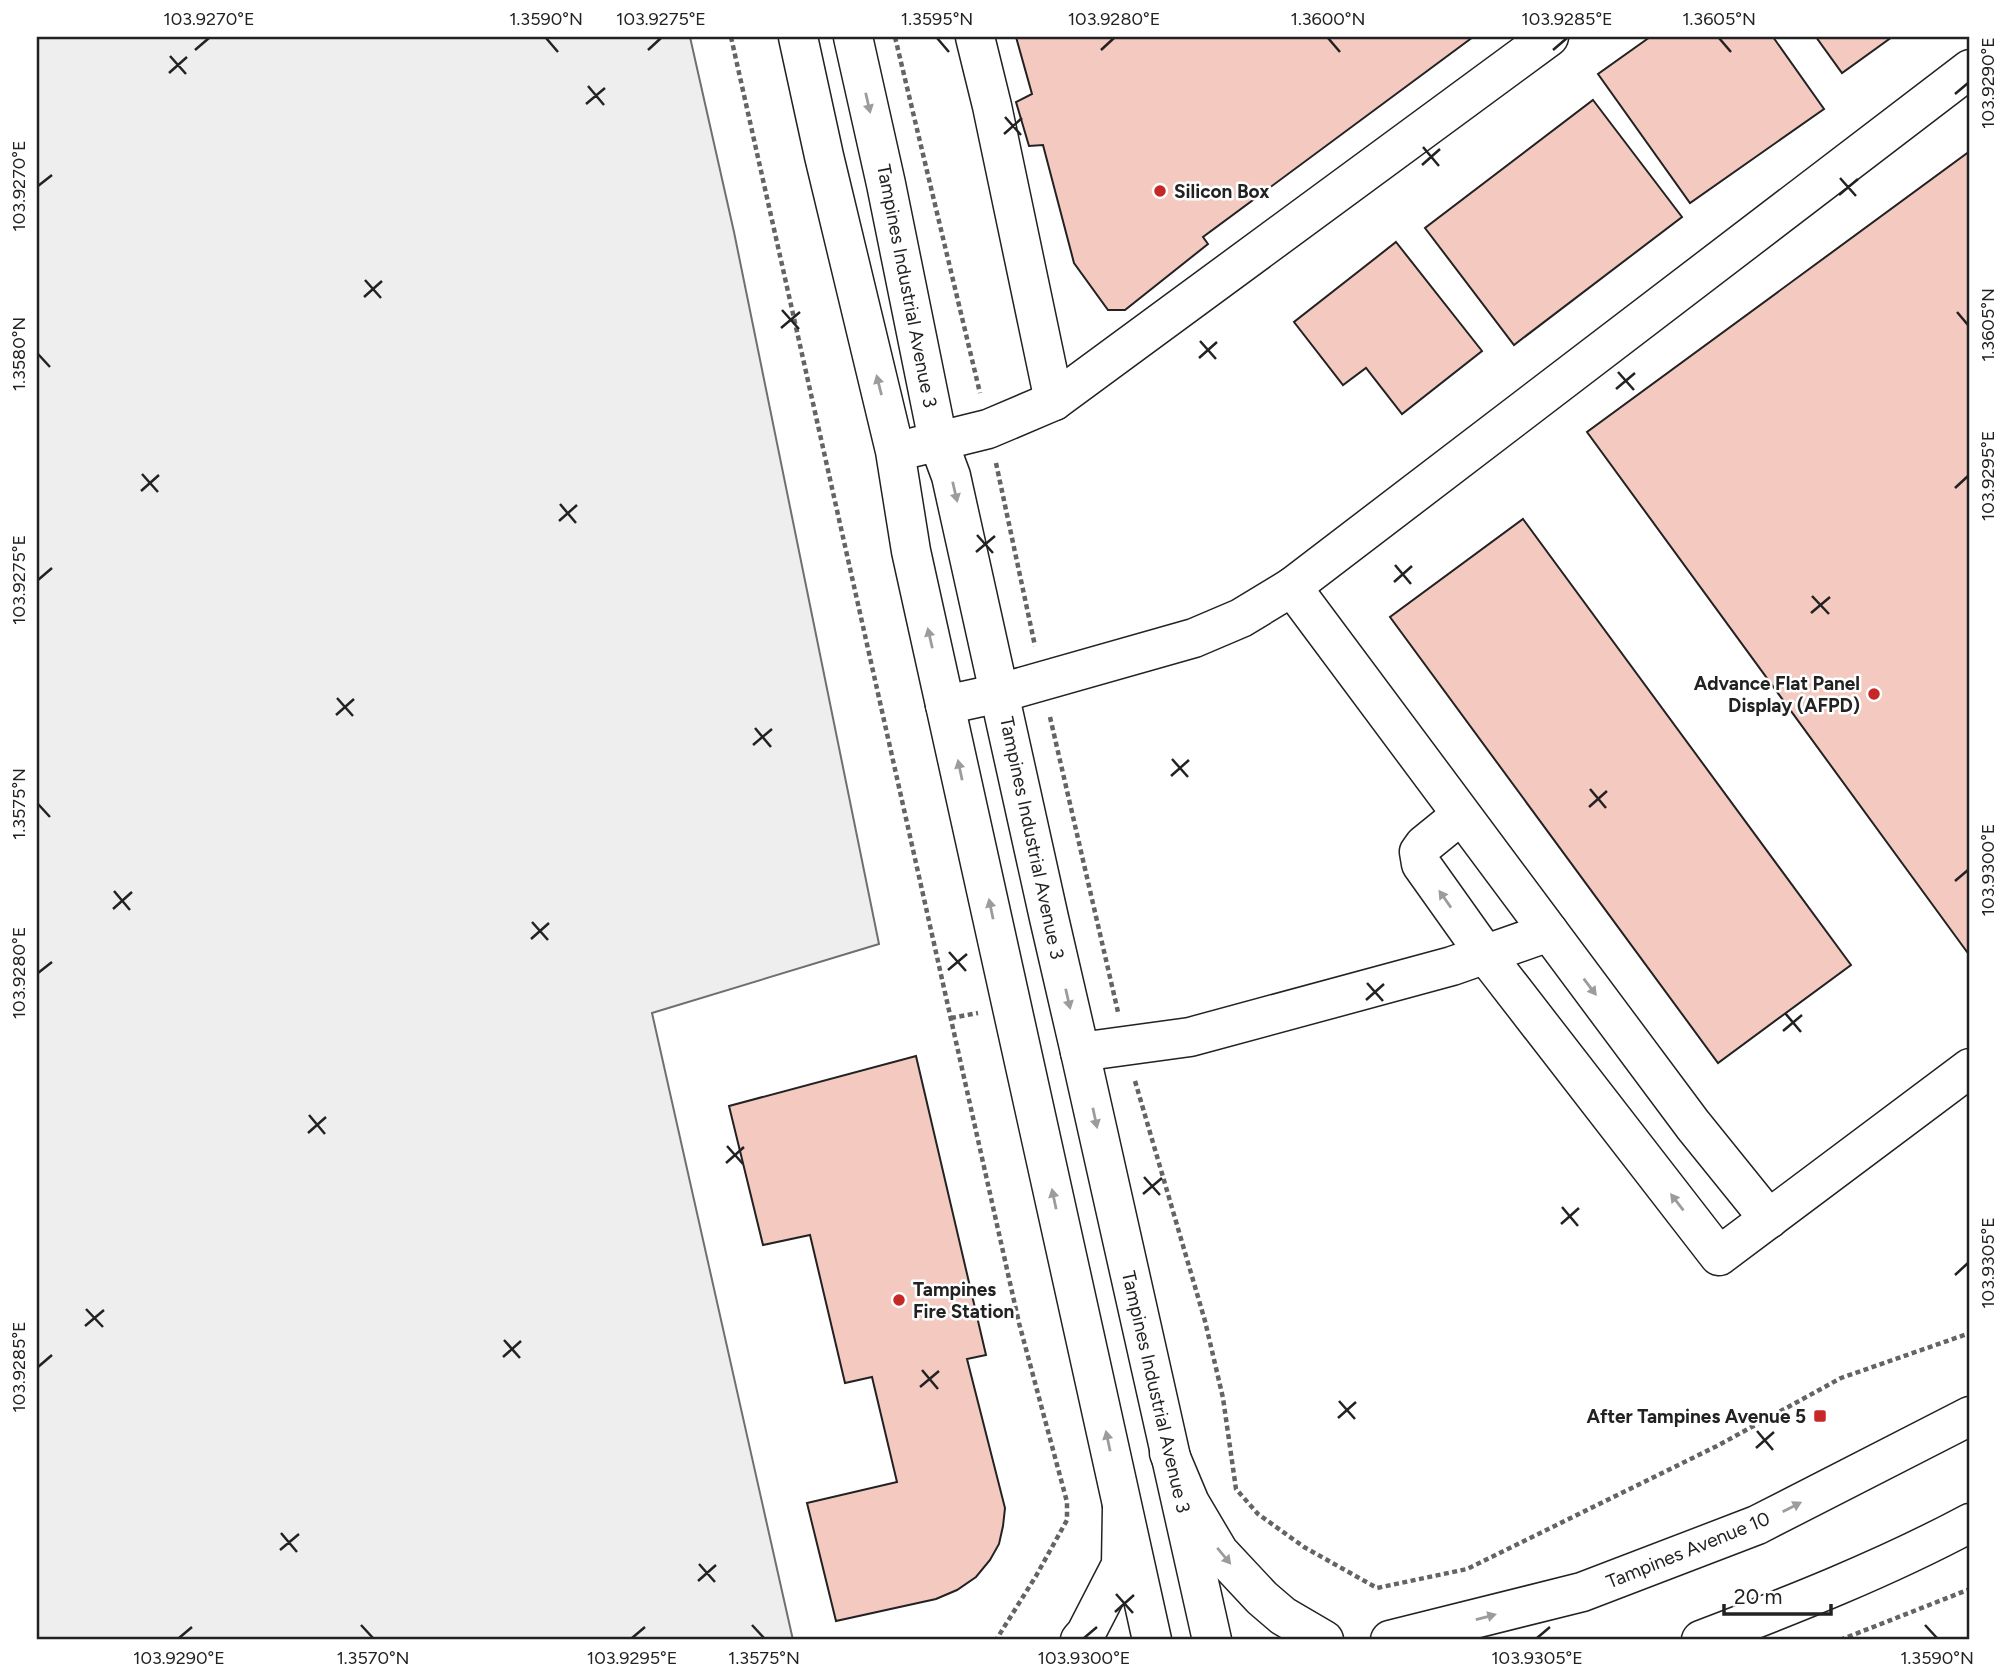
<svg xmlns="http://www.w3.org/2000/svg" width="2007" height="1677" viewBox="0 0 2007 1677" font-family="Figtree,sans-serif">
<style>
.green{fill:#eee;stroke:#6f6f6f;stroke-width:2}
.building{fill:#f3c9c0;stroke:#222;stroke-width:2}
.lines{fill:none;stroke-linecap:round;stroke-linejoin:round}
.minor-casing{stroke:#222;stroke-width:41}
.major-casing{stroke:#222;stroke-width:41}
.path{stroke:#646464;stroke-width:4.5;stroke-dasharray:5 3.5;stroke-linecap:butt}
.minor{stroke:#fff;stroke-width:38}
.major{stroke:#fff;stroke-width:38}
.oneway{fill:#9c9c9c}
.ticks{fill:none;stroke:#222;stroke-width:2.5}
.poi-dot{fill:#c62828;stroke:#fff;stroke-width:2.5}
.labels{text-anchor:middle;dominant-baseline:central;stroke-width:5;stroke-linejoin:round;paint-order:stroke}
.poi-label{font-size:19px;font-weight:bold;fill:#222;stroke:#fff;text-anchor:start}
.street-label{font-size:19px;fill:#222;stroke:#fff}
.neatline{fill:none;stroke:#222;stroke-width:2.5}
.ticks-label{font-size:18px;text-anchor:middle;fill:#222}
</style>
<rect width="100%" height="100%" fill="#fff"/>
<path class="green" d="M 37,37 L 690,37 L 734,232 L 879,944 L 652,1013 L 793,1640 L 37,1640 Z"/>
<g class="building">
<path d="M 1016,37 L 1473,37 L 1203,237 L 1208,244 L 1125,310 L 1108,310 L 1074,263 L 1043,145 L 1029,146 L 1016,102 L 1032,94 Z"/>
<path d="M 1650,37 L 1773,37 L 1824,109 L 1690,203 L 1598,74 Z"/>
<path d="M 1816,37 L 1892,37 L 1842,73 Z"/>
<path d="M 1593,100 L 1682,217 L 1514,345 L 1425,228 Z"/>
<path d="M 1970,151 L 1970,956 L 1587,432 Z"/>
<path d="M 1396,242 L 1482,351 L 1402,414 L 1366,368 L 1343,385 L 1294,322 Z"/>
<path d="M 1523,519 L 1851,965 L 1718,1063 L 1390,617 Z"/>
<path d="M 916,1056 L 986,1355 L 967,1359 L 1005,1508 L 1003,1526 L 999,1544 L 990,1560 L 976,1577 L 957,1590 L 936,1599 L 836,1621 L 807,1503 L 897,1482 L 872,1377 L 845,1383 L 810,1235 L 763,1245 L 729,1106 Z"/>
</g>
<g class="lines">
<defs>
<g id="minor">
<path d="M 798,37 L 824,156 L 895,451 L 911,551 L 1152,1640"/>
<path d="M 853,37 L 886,184 L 938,441 L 951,476 L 1049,918 L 1080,1052 L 1212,1640"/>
<path d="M 975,37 L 992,106 L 1054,401"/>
<path d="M 915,447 L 988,429 L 1054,401 L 1549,37"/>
<path d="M 1292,587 L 1693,1125 L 1769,1219"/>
<path d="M 945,705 L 1000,693 L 1194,638 L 1241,618 L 1292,587 L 1970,69"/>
<path d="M 1461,815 L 1424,845 L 1419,852 L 1421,864 L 1485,954 L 1719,1256 L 1970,1068"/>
<path d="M 1080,1052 L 1190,1037 L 1452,966 L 1549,932"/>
</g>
<g id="major">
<path d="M 1169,1453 L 1190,1503 L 1219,1552 L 1262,1598 L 1283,1616 L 1324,1640"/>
<path d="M 1080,1640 L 1086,1633 L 1121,1565 L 1122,1508"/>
<path d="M 1390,1640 L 1582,1592 L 1757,1525 L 1970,1416"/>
<path d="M 1701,1640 C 1792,1605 1884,1569 1970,1523"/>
</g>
</defs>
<use href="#minor" class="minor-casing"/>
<use href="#major" class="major-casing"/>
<g class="path">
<path d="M 731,37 L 1019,1323 L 1067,1502 L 1067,1520 L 1036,1576 L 996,1640"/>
<path d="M 895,37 L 980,393"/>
<path d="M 996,463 L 1035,646"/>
<path d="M 1050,717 L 1118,1012"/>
<path d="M 951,1018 L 978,1013"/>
<path d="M 1135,1081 L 1205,1321 L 1223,1398 L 1236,1489 L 1258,1514 L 1304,1547 L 1377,1588 L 1467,1569 L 1717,1446 L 1841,1378 L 1970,1333"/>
<path d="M 1840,1640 L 1970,1589"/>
</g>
<use href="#minor" class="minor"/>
<use href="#major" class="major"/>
</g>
<defs><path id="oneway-solid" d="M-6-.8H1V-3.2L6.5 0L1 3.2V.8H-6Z" transform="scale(1.75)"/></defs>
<g class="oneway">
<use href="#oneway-solid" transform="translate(868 103) rotate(77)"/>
<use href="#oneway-solid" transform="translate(879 385) rotate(-104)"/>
<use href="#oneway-solid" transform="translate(955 492) rotate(77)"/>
<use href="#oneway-solid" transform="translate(930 638) rotate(-103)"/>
<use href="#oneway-solid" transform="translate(960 770) rotate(-102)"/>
<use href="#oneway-solid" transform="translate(1445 899) rotate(-125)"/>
<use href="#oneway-solid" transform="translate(991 909) rotate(-102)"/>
<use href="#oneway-solid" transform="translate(1590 987) rotate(53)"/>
<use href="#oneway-solid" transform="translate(1068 999) rotate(77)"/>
<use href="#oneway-solid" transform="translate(1095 1118) rotate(78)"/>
<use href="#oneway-solid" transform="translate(1054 1199) rotate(-102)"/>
<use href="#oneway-solid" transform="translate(1677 1202) rotate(-128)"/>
<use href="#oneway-solid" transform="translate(1108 1441) rotate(-102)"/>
<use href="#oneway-solid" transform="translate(1792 1507) rotate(-27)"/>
<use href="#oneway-solid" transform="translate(1224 1556) rotate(50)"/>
<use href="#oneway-solid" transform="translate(1486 1617) rotate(-15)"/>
</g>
<path class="ticks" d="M 546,38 L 558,52M 937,38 L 949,52M 1328,38 L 1340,52M 1719,38 L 1731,52M 195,50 L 209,38M 648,50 L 661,38M 1101,50 L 1114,38M 1553,50 L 1567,38M 170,56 L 186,74M 169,73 L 187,57M 588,86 L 604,105M 1955,94 L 1968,83M 586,104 L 605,88M 1005,117 L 1021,135M 1004,134 L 1022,118M 1423,147 L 1439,166M 1422,165 L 1440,149M 1840,178 L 1856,196M 38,186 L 52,175M 1839,195 L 1858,179M 365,280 L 381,298M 364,297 L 382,281M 782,310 L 799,329M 1957,312 L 1968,325M 781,328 L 800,312M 1200,341 L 1216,359M 38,354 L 50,367M 1199,358 L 1217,342M 1618,372 L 1634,390M 1616,389 L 1635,373M 142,474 L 158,492M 1955,488 L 1968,476M 141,491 L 159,475M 560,504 L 576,523M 559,521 L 577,505M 977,535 L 993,553M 976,552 L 995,536M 1395,565 L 1411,584M 38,580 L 52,568M 1394,582 L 1412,566M 1812,596 L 1829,614M 1811,613 L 1830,597M 337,698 L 353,716M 336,715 L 354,699M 755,728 L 771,747M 753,745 L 772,729M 1172,759 L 1188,777M 1171,776 L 1189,760M 1590,789 L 1606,808M 38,804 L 50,817M 1589,807 L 1607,791M 1955,881 L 1968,870M 114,891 L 130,910M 113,909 L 132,892M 532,922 L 548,940M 531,939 L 549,923M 949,952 L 966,971M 948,970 L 967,954M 38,973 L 52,962M 1367,983 L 1383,1001M 1366,1000 L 1384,984M 1785,1013 L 1801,1032M 1783,1031 L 1802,1015M 309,1115 L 325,1134M 308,1133 L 326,1117M 727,1146 L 743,1164M 726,1163 L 744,1147M 1144,1177 L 1160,1195M 1143,1194 L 1162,1178M 1562,1207 L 1578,1226M 1561,1224 L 1579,1208M 1955,1275 L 1968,1263M 86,1309 L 103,1327M 85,1326 L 104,1310M 504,1340 L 520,1358M 503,1357 L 521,1341M 38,1367 L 52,1355M 922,1370 L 938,1389M 920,1387 L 939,1371M 1339,1401 L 1355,1419M 1338,1418 L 1356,1402M 1757,1431 L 1773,1450M 1756,1448 L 1774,1432M 281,1533 L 297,1552M 280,1550 L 299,1534M 699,1564 L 715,1582M 698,1581 L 716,1565M 1116,1594 L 1133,1613M 1115,1612 L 1134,1595M 361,1625 L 373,1638M 752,1625 L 764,1638M 1925,1625 L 1937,1638M 179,1638 L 192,1627M 632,1638 L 645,1627M 1084,1638 L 1097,1627M 1537,1638 L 1550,1627"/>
<g class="poi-dot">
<circle cx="1160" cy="191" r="7"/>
<circle cx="1874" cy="694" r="7"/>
<circle cx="899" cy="1300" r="7"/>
<rect x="1813" y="1409" width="14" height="14" rx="3.5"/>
</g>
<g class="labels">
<g class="poi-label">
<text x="1174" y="191">Silicon Box</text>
<text x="1860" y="683" text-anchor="end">Advance Flat Panel<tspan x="1860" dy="22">Display (AFPD)</tspan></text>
<text x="913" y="1289">Tampines<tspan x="913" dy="22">Fire Station</tspan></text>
<text x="1806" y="1416" text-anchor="end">After Tampines Avenue 5</text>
</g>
<g class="street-label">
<text transform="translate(907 286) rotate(79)">Tampines Industrial Avenue 3</text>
<text transform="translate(1032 838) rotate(78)">Tampines Industrial Avenue 3</text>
<text transform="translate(1156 1392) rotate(77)">Tampines Industrial Avenue 3</text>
<text transform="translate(1688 1550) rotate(-22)">Tampines Avenue 10</text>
</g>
</g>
<rect width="2007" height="1677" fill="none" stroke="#ffffff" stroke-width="77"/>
<path d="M1724 1604v10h107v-10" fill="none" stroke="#222222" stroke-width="3.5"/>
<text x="1734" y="1604" font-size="21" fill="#222222" stroke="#ffffff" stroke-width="5" paint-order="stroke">20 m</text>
<rect x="38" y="38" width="1930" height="1600" class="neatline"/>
<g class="ticks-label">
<text x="209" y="25">103.9270°E</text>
<text x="546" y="25">1.3590°N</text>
<text x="661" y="25">103.9275°E</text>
<text x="937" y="25">1.3595°N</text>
<text x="1114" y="25">103.9280°E</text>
<text x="1328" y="25">1.3600°N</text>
<text x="1567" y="25">103.9285°E</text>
<text x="1719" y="25">1.3605°N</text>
<text transform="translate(1988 83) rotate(-90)" y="6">103.9290°E</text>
<text transform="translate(19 186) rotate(-90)" y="6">103.9270°E</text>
<text transform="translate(1988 325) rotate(-90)" y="6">1.3605°N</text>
<text transform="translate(19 354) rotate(-90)" y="6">1.3580°N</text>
<text transform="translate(1988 476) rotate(-90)" y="6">103.9295°E</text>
<text transform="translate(19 580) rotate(-90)" y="6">103.9275°E</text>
<text transform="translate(19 804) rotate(-90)" y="6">1.3575°N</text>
<text transform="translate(1988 870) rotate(-90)" y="6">103.9300°E</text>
<text transform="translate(19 973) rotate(-90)" y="6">103.9280°E</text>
<text transform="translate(1988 1263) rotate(-90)" y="6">103.9305°E</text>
<text transform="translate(19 1367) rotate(-90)" y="6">103.9285°E</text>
<text x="179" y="1664">103.9290°E</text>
<text x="373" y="1664">1.3570°N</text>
<text x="632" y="1664">103.9295°E</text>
<text x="764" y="1664">1.3575°N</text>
<text x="1084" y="1664">103.9300°E</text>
<text x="1537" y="1664">103.9305°E</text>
<text x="1937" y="1664">1.3590°N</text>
</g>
</svg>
